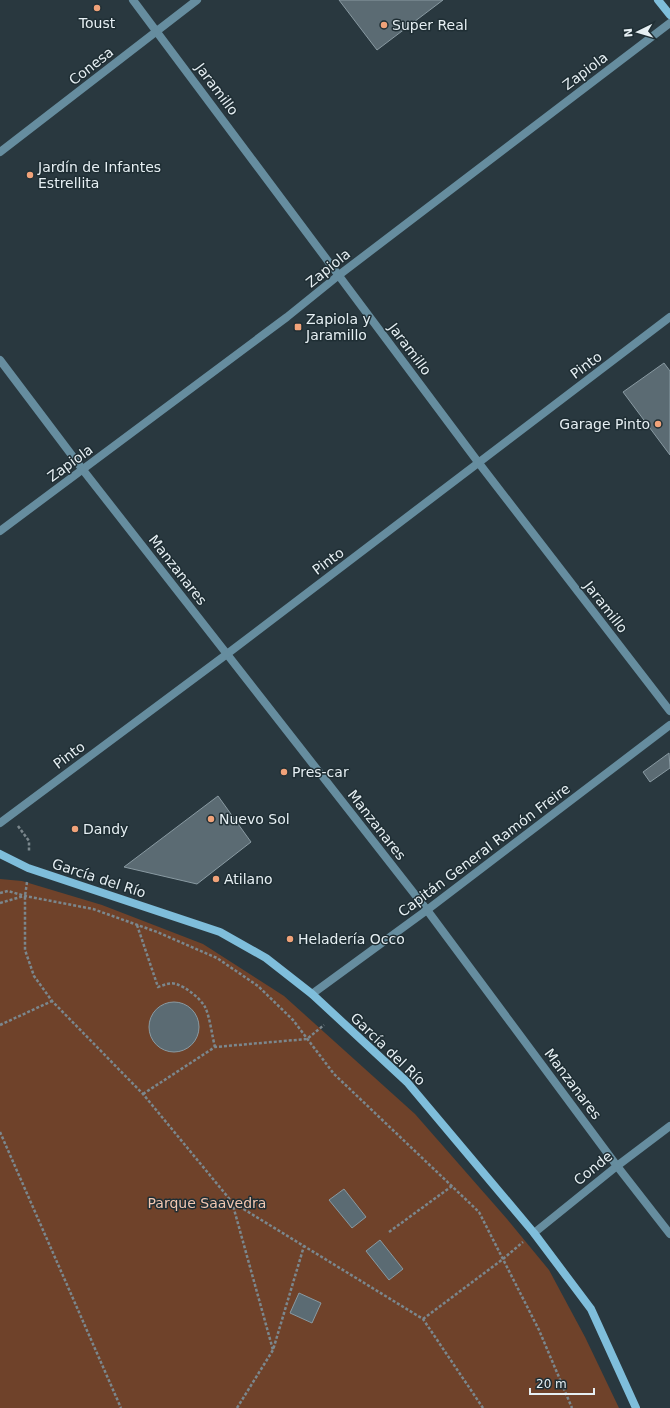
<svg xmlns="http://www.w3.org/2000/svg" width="670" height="1408" viewBox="0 0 670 1408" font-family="'DejaVu Sans',sans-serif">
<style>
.green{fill:#6f422a}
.building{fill:#5b6b73;stroke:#899aa2}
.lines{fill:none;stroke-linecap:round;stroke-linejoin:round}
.path{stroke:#7b878d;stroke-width:2.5;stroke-dasharray:3 2;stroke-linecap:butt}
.street{stroke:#668d9f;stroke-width:8}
.secondary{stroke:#7fbedb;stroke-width:8}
.poi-dot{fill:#f0a279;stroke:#1f2e34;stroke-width:1.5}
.labels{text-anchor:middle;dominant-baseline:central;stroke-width:3;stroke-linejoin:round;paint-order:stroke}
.poi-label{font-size:14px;fill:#e6eff3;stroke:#1f2e34;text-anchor:start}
.street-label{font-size:14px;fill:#e6eff3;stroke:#1f2e34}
.park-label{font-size:14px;fill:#f2c7b1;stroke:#1f2e34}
</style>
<rect width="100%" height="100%" fill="#29383f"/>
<path class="green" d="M 0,879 L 22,881 L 102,905 L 203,944 L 284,996 L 415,1114 L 507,1219 L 549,1270 L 585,1337 L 619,1408 L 0,1408 Z"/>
<g class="building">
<path d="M 339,0 L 443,0 L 377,50 Z"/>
<path d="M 664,363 L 670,371 L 670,455 L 623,392 Z"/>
<path d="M 669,753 L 670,768 L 650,782 L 643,772 Z"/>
<path d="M 218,796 L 251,842 L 197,884 L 124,867 Z"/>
<circle cx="174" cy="1027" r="25"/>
<path d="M 344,1189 L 366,1217 L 352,1228 L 329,1200 Z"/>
<path d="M 380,1240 L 403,1269 L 389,1280 L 366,1251 Z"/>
<path d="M 299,1293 L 321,1303 L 312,1323 L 290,1313 Z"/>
</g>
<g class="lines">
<g class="path">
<path d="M 18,826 L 29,841 L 29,851"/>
<path d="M 27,882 L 25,896 L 25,950 L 34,976 L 52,1001 L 143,1094 L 232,1202 L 423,1319 L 483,1408"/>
<path d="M 0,893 L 8,891 L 25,896 L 93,909 L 157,932 L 217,958 L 258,986 L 293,1020 L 334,1074 L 479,1212 L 539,1330 L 572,1408"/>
<path d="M 0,903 L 24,896"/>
<path d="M 137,925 L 158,987 C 164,985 170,982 176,984 C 186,987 200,998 205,1007 C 210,1017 212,1036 215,1047"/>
<path d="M 0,1025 L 52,1001"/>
<path d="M 143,1094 L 215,1047 L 307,1039 L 324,1025"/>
<path d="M 0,1132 L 121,1408"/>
<path d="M 232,1202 L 273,1350"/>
<path d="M 389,1232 L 452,1186"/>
<path d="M 423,1319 L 503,1259 L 523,1242"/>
<path d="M 237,1408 L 273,1350 L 304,1246"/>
</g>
<g class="street">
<path d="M 133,0 L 478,462 L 670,711"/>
<path d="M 0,152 L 197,0"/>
<path d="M 0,360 L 83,470 L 427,910 L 617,1166 L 670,1234"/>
<path d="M 0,531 L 287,317 L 339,275 L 670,23"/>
<path d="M 0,823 L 227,654 L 670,317"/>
<path d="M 312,994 L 427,910 L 670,725"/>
<path d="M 534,1233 L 617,1166 L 670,1126"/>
</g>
<g class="secondary">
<path d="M 658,0 L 670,15"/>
<path d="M 0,854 L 28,868 L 220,932 L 266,958 L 312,994 L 407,1082 L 534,1233 L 591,1309 L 636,1408"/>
</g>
</g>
<g class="poi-dot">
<circle cx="97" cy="8" r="4"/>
<circle cx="384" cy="25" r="4"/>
<circle cx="30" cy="175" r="4"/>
<rect x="294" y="323" width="8" height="8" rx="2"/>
<circle cx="658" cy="424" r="4"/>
<circle cx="284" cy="772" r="4"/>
<circle cx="211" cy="819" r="4"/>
<circle cx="75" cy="829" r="4"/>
<circle cx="216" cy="879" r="4"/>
<circle cx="290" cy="939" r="4"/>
</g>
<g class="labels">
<g class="poi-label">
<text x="97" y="23" text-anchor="middle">Toust</text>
<text x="392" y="25">Super Real</text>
<text x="38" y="167">Jardín de Infantes<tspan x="38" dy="16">Estrellita</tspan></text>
<text x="306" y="319">Zapiola y<tspan x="306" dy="16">Jaramillo</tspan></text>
<text x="650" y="424" text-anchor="end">Garage Pinto</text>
<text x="292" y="772">Pres-car</text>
<text x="219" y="819">Nuevo Sol</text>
<text x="83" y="829">Dandy</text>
<text x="224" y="879">Atilano</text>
<text x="298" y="939">Heladería Occo</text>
</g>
<g class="street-label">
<text transform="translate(91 66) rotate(-38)">Conesa</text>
<text transform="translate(585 71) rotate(-37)">Zapiola</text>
<text transform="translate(217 89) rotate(53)">Jaramillo</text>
<text transform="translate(328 268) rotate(-39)">Zapiola</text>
<text transform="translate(410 349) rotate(53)">Jaramillo</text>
<text transform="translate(586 365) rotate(-37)">Pinto</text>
<text transform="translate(70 463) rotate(-36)">Zapiola</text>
<text transform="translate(328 561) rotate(-37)">Pinto</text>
<text transform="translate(178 570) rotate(52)">Manzanares</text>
<text transform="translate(606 607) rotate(52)">Jaramillo</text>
<text transform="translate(69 755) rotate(-37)">Pinto</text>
<text transform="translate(377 825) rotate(52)">Manzanares</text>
<text transform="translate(484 850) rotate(-37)">Capitán General Ramón Freire</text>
<text transform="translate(99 878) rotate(18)">García del Río</text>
<text transform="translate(388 1049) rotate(44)">García del Río</text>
<text transform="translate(573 1084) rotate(53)">Manzanares</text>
<text transform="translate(593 1168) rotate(-39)">Conde</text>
</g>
<g class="park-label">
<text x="207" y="1203">Parque Saavedra</text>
</g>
</g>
<g transform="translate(638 32) rotate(265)" stroke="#1f2e34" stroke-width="3" paint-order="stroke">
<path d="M0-3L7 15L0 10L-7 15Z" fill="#e6eff3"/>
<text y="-6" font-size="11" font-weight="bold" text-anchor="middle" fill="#e6eff3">N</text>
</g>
<path d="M530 1388v6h64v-6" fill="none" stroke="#e6eff3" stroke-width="2"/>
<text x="536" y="1388" font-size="12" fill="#e6eff3" stroke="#1f2e34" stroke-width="3" paint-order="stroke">20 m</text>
</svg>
